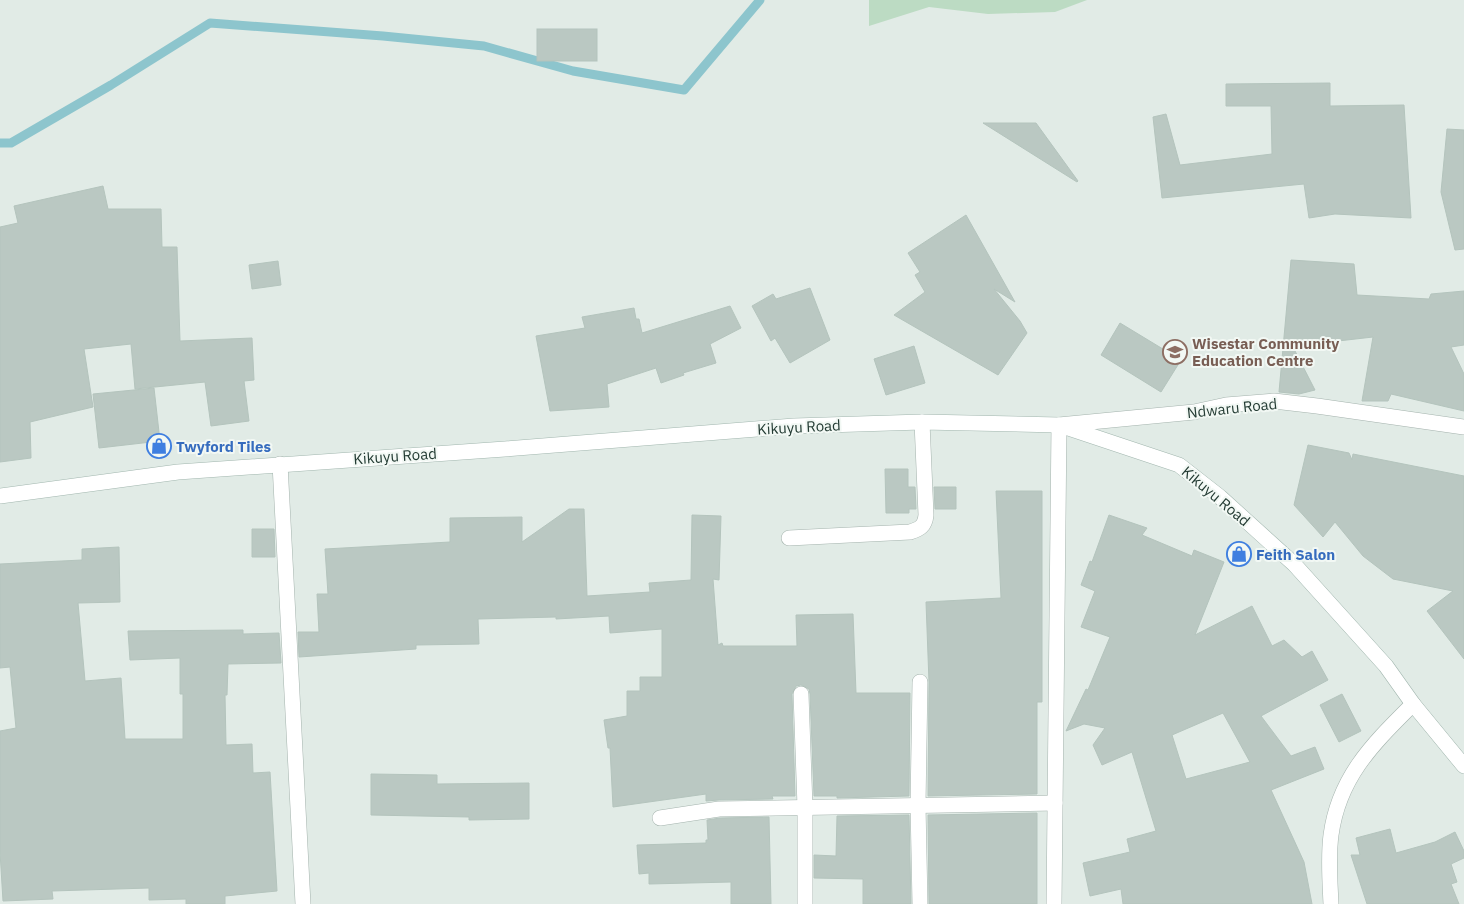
<svg xmlns="http://www.w3.org/2000/svg" width="1464" height="904" viewBox="0 0 1464 904" font-family="'IBM Plex Sans',sans-serif">
<style>
.green{fill:#bcdbc3}
.lines{fill:none;stroke-linecap:round;stroke-linejoin:round}
.stream{stroke:#8dc5cd;stroke-width:9}
.building{fill:#bac8c2;stroke:#b4c4bd;fill-rule:evenodd}
.minor-casing{stroke:#a4b3ad;stroke-width:16}
.secondary-casing{stroke:#a1b6ae;stroke-width:16}
.minor{stroke:#fff;stroke-width:15}
.secondary{stroke:#fff;stroke-width:15}
.labels{text-anchor:middle;dominant-baseline:central;stroke-width:4;stroke-linejoin:round;paint-order:stroke}
.education-label{font-size:15px;font-weight:bold;fill:#785e54;stroke:#f2f8f4;text-anchor:start}
.street-label{font-size:15px;fill:#233b33;stroke:#f2f8f4}
.shop-label{font-size:15px;font-weight:bold;fill:#366cbe;stroke:#f2f8f4;text-anchor:start}
</style>
<rect width="100%" height="100%" fill="#e1ebe6"/>
<path class="green" d="M 869,0 L 1087,0 L 1055,12 L 988,14 L 929,7 L 869,26 Z"/>
<g class="lines">
<path class="stream" d="M 0,143 L 11,143 L 111,85 L 210,23 L 383,36 L 484,46 L 573,71 L 684,90 L 760,0"/>
</g>
<g class="building">
<rect x="537" y="29" width="60" height="32"/>
<path d="M 1330,83 L 1330,106 L 1404,105 L 1411,218 L 1335,214 L 1309,218 L 1304,184 L 1162,198 L 1153,117 L 1166,114 L 1180,165 L 1272,154 L 1271,106 L 1226,106 L 1226,84 Z"/>
<path d="M 983,123 L 1036,123 L 1078,181 L 1077,182 Z"/>
<path d="M 1447,129 L 1464,130 L 1464,249 L 1455,250 L 1441,192 Z"/>
<path d="M 103,186 L 108,209 L 161,209 L 162,247 L 177,247 L 180,341 L 252,338 L 254,380 L 244,381 L 249,421 L 211,426 L 205,382 L 135,389 L 131,344 L 84,349 L 93,407 L 30,422 L 31,458 L 0,462 L 0,227 L 18,223 L 14,206 Z"/>
<path d="M 966,215 L 1015,302 L 994,289 L 1020,321 L 1027,333 L 998,375 L 894,315 L 925,292 L 915,275 L 920,272 L 908,253 Z"/>
<path d="M 1291,260 L 1354,264 L 1357,295 L 1429,299 L 1431,294 L 1464,291 L 1464,345 L 1451,347 L 1464,374 L 1464,411 L 1391,394 L 1388,401 L 1362,401 L 1373,337 L 1338,341 L 1294,349 L 1315,390 L 1299,394 L 1279,392 Z"/>
<path d="M 278,261 L 281,285 L 252,289 L 249,265 Z"/>
<path d="M 810,288 L 830,340 L 790,363 L 775,338 L 771,341 L 752,306 L 773,294 L 776,299 Z"/>
<path d="M 730,306 L 741,328 L 710,344 L 716,363 L 683,373 L 684,375 L 661,383 L 656,368 L 607,384 L 609,407 L 550,411 L 536,336 L 585,328 L 582,317 L 634,308 L 636,319 L 639,319 L 642,333 Z"/>
<path d="M 1120,323 L 1181,360 L 1161,392 L 1101,355 Z"/>
<path d="M 914,346 L 925,383 L 886,395 L 874,359 Z"/>
<path d="M 154,388 L 160,441 L 99,448 L 93,394 Z"/>
<path d="M 1308,445 L 1349,453 L 1352,460 L 1353,454 L 1464,476 L 1464,659 L 1427,611 L 1453,591 L 1393,579 L 1363,556 L 1335,522 L 1323,537 L 1294,505 Z"/>
<path d="M 885,469 L 908,469 L 908,487 L 915,487 L 916,509 L 909,509 L 909,513 L 886,513 Z"/>
<path d="M 934,487 L 956,487 L 956,509 L 935,509 Z"/>
<path d="M 996,491 L 1042,491 L 1042,702 L 1037,702 L 1037,794 L 928,796 L 929,682 L 926,602 L 1001,598 Z"/>
<path d="M 569,509 L 584,509 L 587,596 L 650,592 L 649,583 L 691,580 L 692,515 L 721,516 L 719,580 L 713,579 L 718,645 L 722,643 L 723,646 L 797,646 L 796,615 L 853,614 L 856,693 L 910,693 L 909,796 L 837,798 L 837,796 L 814,796 L 810,694 L 809,689 L 801,685 L 796,686 L 792,694 L 795,796 L 772,796 L 773,799 L 719,800 L 706,801 L 706,794 L 613,807 L 610,748 L 608,748 L 604,720 L 627,716 L 627,691 L 640,691 L 640,677 L 662,677 L 662,629 L 610,633 L 609,616 L 556,619 L 556,617 L 478,619 L 479,644 L 416,645 L 416,649 L 299,657 L 298,632 L 319,632 L 317,594 L 328,594 L 325,549 L 450,542 L 450,518 L 522,517 L 522,542 Z"/>
<path d="M 1109,515 L 1147,528 L 1142,535 L 1192,556 L 1194,550 L 1224,562 L 1195,635 L 1252,606 L 1272,646 L 1284,640 L 1302,657 L 1312,651 L 1328,680 L 1261,716 L 1291,756 L 1315,747 L 1324,769 L 1271,790 L 1304,862 L 1312,904 L 1123,904 L 1121,889 L 1090,896 L 1083,863 L 1130,852 L 1127,839 L 1156,831 L 1132,752 L 1102,765 L 1093,745 L 1105,728 L 1084,724 L 1066,731 L 1086,689 L 1088,690 L 1110,637 L 1081,627 L 1095,591 L 1081,585 L 1090,561 L 1092,562 ZM 1223,713 L 1250,762 L 1186,779 L 1172,735 Z"/>
<path d="M 252,529 L 274,529 L 275,557 L 252,557 Z"/>
<path d="M 119,547 L 120,602 L 78,603 L 85,681 L 121,678 L 125,739 L 183,739 L 183,694 L 180,694 L 180,658 L 130,660 L 128,631 L 243,630 L 243,634 L 279,633 L 281,663 L 228,664 L 227,695 L 225,695 L 226,745 L 252,744 L 253,773 L 270,772 L 277,891 L 225,896 L 225,904 L 186,904 L 186,899 L 149,900 L 149,888 L 52,891 L 53,899 L 3,901 L 0,852 L 0,731 L 16,728 L 10,667 L 0,668 L 0,564 L 82,560 L 82,549 Z"/>
<path d="M 1342,694 L 1361,731 L 1339,742 L 1320,705 Z"/>
<path d="M 371,774 L 437,775 L 437,784 L 529,783 L 529,819 L 469,820 L 469,817 L 371,815 Z"/>
<path d="M 1037,813 L 1037,904 L 929,904 L 928,815 Z"/>
<path d="M 909,815 L 911,904 L 863,904 L 863,879 L 814,878 L 814,855 L 836,856 L 837,816 Z"/>
<path d="M 769,817 L 771,904 L 731,904 L 731,882 L 649,884 L 649,873 L 639,874 L 637,845 L 706,843 L 706,840 L 708,840 L 707,820 L 720,818 Z"/>
<path d="M 1390,829 L 1396,853 L 1435,842 L 1455,832 L 1464,851 L 1464,858 L 1451,864 L 1457,882 L 1451,884 L 1459,904 L 1367,904 L 1351,855 L 1360,855 L 1356,838 Z"/>
</g>
<g class="lines">
<defs>
<g id="minor">
<path d="M 280,464 L 303,904"/>
<path d="M 789,538 L 910,532 C 920,529 925,526 926,515 L 922,422"/>
<path d="M 801,694 L 805,807 L 805,904"/>
<path d="M 660,818 L 719,809 L 1055,803"/>
<path d="M 920,904 L 918,805 L 920,682"/>
<path d="M 1054,904 L 1059,425 L 1194,412 L 1226,405 L 1274,401 L 1317,406 L 1464,427"/>
<path d="M 1331,904 C 1330,882 1328,857 1331,835 C 1339,776 1374,743 1413,704"/>
</g>
<path id="secondary" d="M 0,496 L 178,472 L 505,449 L 794,426 L 922,422 L 1059,425 L 1179,465 L 1220,497 L 1294,564 L 1386,666 L 1413,704 L 1464,766"/>
</defs>
<use href="#minor" class="minor-casing"/>
<use href="#secondary" class="secondary-casing"/>
<use href="#minor" class="minor"/>
<use href="#secondary" class="secondary"/>
</g>
<defs>
<symbol id="school-ring" viewBox="-11 -11 22 22"><circle r="9.5" fill="#f2f8f4" stroke="#8d6e63" stroke-width="1.5"/><path d="M0-5L7-2L0 1L-7-2ZM-4 1L0 2.5L4 1V4Q0 6-4 4Z" fill="#8d6e63"/></symbol>
<symbol id="shop-ring" viewBox="-11 -11 22 22"><circle r="9.5" fill="#f2f8f4" stroke="#3f7fe0" stroke-width="1.5"/><path d="M-5-2.5h2.3a2.7 3.5 0 0 1 5.4 0H5L5.5 6h-11ZM-1.5-2.5h3a1.5 2.3 0 0 0-3 0Z" fill="#3f7fe0"/></symbol>
</defs>
<g fill-rule="evenodd">
<use href="#school-ring" x="1161" y="338" width="28" height="28"/>
<use href="#shop-ring" x="145" y="432" width="28" height="28"/>
<use href="#shop-ring" x="1225" y="540" width="28" height="28"/>
</g>
<g class="labels">
<g class="education-label">
<text x="1192" y="343">Wisestar Community<tspan x="1192" dy="17">Education Centre</tspan></text>
</g>
<g class="street-label">
<text transform="translate(1232 408) rotate(-6)">Ndwaru Road</text>
<text transform="translate(799 427) rotate(-3)">Kikuyu Road</text>
<text transform="translate(395 456) rotate(-4)">Kikuyu Road</text>
<text transform="translate(1216 496) rotate(40)">Kikuyu Road</text>
</g>
<g class="shop-label">
<text x="176" y="446">Twyford Tiles</text>
<text x="1256" y="554">Feith Salon</text>
</g>
</g>
</svg>
